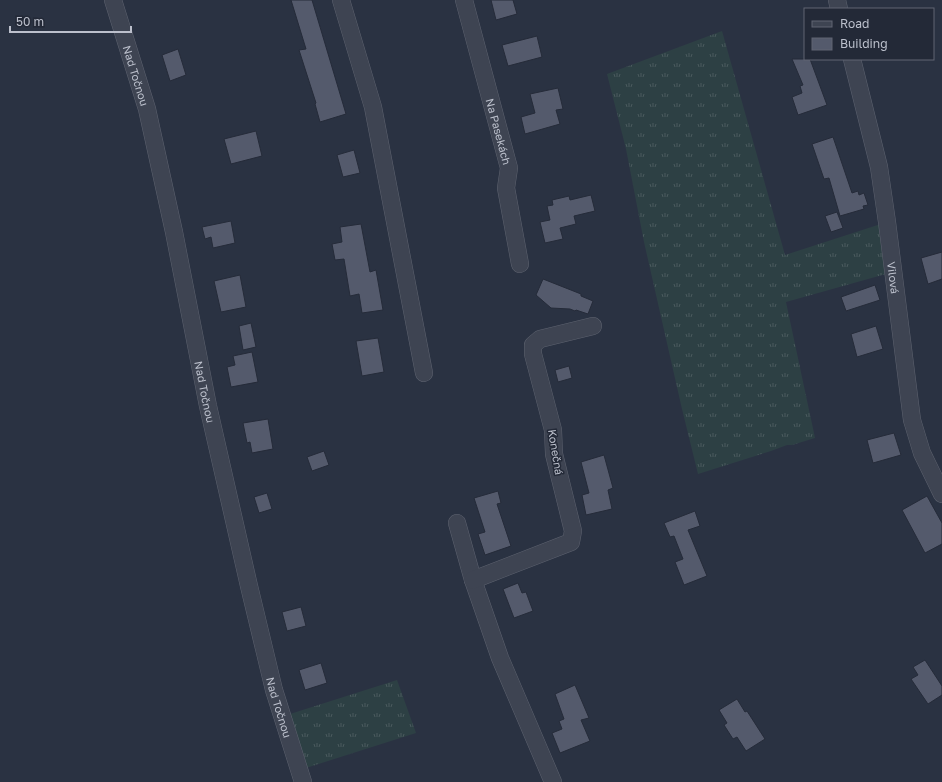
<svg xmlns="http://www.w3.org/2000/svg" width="942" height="782" viewBox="0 0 942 782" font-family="'Golos Text',sans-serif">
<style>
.grass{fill:url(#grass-tufts)}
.building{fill:#545a6c;stroke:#252b39}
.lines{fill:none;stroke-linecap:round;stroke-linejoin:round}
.minor-casing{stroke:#5d626f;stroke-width:18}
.minor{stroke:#3e4452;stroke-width:17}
.labels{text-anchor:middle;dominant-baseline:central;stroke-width:3;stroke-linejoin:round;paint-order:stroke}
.street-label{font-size:11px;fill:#bcc0cc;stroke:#232937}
</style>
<defs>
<pattern id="grass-tufts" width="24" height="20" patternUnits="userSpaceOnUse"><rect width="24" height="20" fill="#2d4044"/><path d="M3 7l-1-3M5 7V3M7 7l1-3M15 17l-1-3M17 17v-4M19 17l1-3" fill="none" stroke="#4a5a5e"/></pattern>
</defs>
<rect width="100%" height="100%" fill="#2a3242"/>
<g class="grass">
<path d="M 722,31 L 785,255 L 887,222 L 893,272 L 786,302 L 815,438 L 792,445 L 787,445 L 771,451 L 698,474 L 682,409 L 644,242 L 626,149 L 607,74 Z"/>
<path d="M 397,680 L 416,733 L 306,768 L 290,714 Z"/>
</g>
<g class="building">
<path d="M 291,0 L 312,0 L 346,114 L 320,122 L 315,104 L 316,103 L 299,50 L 306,49 Z"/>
<path d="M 491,0 L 513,0 L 517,14 L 496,20 Z"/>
<path d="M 537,36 L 542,57 L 508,66 L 502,45 Z"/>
<path d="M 178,49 L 186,75 L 170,81 L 162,55 Z"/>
<path d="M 792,59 L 810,59 L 827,105 L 798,115 L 792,97 L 802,93 L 800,86 L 803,85 Z"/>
<path d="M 558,88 L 563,109 L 556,110 L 560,124 L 525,134 L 521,117 L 535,113 L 530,94 Z"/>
<path d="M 256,131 L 262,156 L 231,164 L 224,139 Z"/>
<path d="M 833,137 L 852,193 L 858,191 L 859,195 L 864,193 L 868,205 L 863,206 L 864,209 L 840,216 L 829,178 L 824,179 L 812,144 Z"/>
<path d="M 354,150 L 360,173 L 343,177 L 337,155 Z"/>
<path d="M 591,195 L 595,211 L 574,216 L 576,224 L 560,228 L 563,239 L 545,243 L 540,222 L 550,220 L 547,206 L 553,205 L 552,200 L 569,196 L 570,200 Z"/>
<path d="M 837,212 L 843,228 L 831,232 L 825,216 Z"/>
<path d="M 231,221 L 235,243 L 213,248 L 211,237 L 205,239 L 202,227 Z"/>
<path d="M 361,224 L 370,272 L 376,270 L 383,310 L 362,313 L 359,294 L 350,296 L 344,259 L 335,260 L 332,244 L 342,242 L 340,227 Z"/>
<path d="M 942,252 L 942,279 L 928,284 L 921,258 Z"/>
<path d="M 240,275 L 246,307 L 221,312 L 214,281 Z"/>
<path d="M 543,279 L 581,294 L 581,296 L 593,301 L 588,314 L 576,310 L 575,311 L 570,309 L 551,308 L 536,295 Z"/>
<path d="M 875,285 L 880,300 L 846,311 L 841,297 Z"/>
<path d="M 251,323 L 256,347 L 243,350 L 239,326 Z"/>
<path d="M 876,326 L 883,349 L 857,357 L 851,334 Z"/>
<path d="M 378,338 L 384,372 L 362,376 L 356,341 Z"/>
<path d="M 252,352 L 258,382 L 231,387 L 227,367 L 235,365 L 233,356 Z"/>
<path d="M 569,366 L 572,378 L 558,382 L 555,370 Z"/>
<path d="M 268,419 L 273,449 L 252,453 L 250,442 L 247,443 L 243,423 Z"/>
<path d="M 894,433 L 901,455 L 873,463 L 867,440 Z"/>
<path d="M 324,451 L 329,465 L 312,471 L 307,457 Z"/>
<path d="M 604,455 L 613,488 L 608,490 L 612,509 L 586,515 L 582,495 L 589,493 L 581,462 Z"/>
<path d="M 498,491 L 501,503 L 497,504 L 511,546 L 485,555 L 478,534 L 485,532 L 474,498 Z"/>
<path d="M 267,493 L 272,509 L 259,513 L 254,497 Z"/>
<path d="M 927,496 L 942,523 L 942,544 L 925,553 L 902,510 Z"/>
<path d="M 695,511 L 700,526 L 688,530 L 707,576 L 684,585 L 675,562 L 683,559 L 674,536 L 670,537 L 664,523 Z"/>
<path d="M 518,583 L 522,593 L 526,592 L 533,611 L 514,618 L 503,589 Z"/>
<path d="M 301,607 L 306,626 L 287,631 L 282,612 Z"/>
<path d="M 925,660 L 942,686 L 942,695 L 928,704 L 911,679 L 918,675 L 913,667 Z"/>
<path d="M 321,663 L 327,683 L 305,690 L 299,670 Z"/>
<path d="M 575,685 L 589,718 L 581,720 L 590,741 L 560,753 L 552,733 L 562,729 L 559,721 L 564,719 L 555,694 Z"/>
<path d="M 737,699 L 745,712 L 747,711 L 765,739 L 746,751 L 737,737 L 733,739 L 724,725 L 727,723 L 719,710 Z"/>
</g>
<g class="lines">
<defs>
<g id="minor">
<path id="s1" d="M 113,0 L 147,109 L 174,232 L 208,406 L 249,586 L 274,690 L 303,782"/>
<path d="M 341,0 L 373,107 L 424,373"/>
<path id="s2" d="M 464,0 L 509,168 L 506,188 L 520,264"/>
<path d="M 837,0 L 839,9"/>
<path id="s3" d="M 852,59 L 879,167 L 887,222 L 912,420 L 922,453 L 942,494"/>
<path d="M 457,523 L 473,580 L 500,658 L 553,782"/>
<path d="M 473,580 L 571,542 L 573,531 L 554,454 L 553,430 L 533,354 L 533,345 L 540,339 L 593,326"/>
</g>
</defs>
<use href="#minor" class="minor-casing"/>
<use href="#minor" class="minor"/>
</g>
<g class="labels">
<g class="street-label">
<text stroke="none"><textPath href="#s1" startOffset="79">Nad Točnou</textPath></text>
<text stroke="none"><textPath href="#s2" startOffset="136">Na Pasekách</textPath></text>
<text stroke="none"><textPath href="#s3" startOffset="223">Vilová</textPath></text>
<text stroke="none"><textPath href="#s1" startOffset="403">Nad Točnou</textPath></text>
<text transform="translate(556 452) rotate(81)">Konečná</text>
<text stroke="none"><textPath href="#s1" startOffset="727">Nad Točnou</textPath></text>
</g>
</g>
<rect x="804" y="8" width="130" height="52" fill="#232937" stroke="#606573"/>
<rect x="812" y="21" width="20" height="6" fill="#3e4452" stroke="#606573"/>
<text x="840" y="28" font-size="12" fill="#bcc0cc">Road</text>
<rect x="812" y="38" width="20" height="12" fill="#545a6c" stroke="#606573"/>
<text x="840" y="48" font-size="12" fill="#bcc0cc">Building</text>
<path d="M10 26v6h121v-6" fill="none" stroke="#bcc0cc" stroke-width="2"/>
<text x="16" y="26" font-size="12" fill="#bcc0cc" stroke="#232937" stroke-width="3" paint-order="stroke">50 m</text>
</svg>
